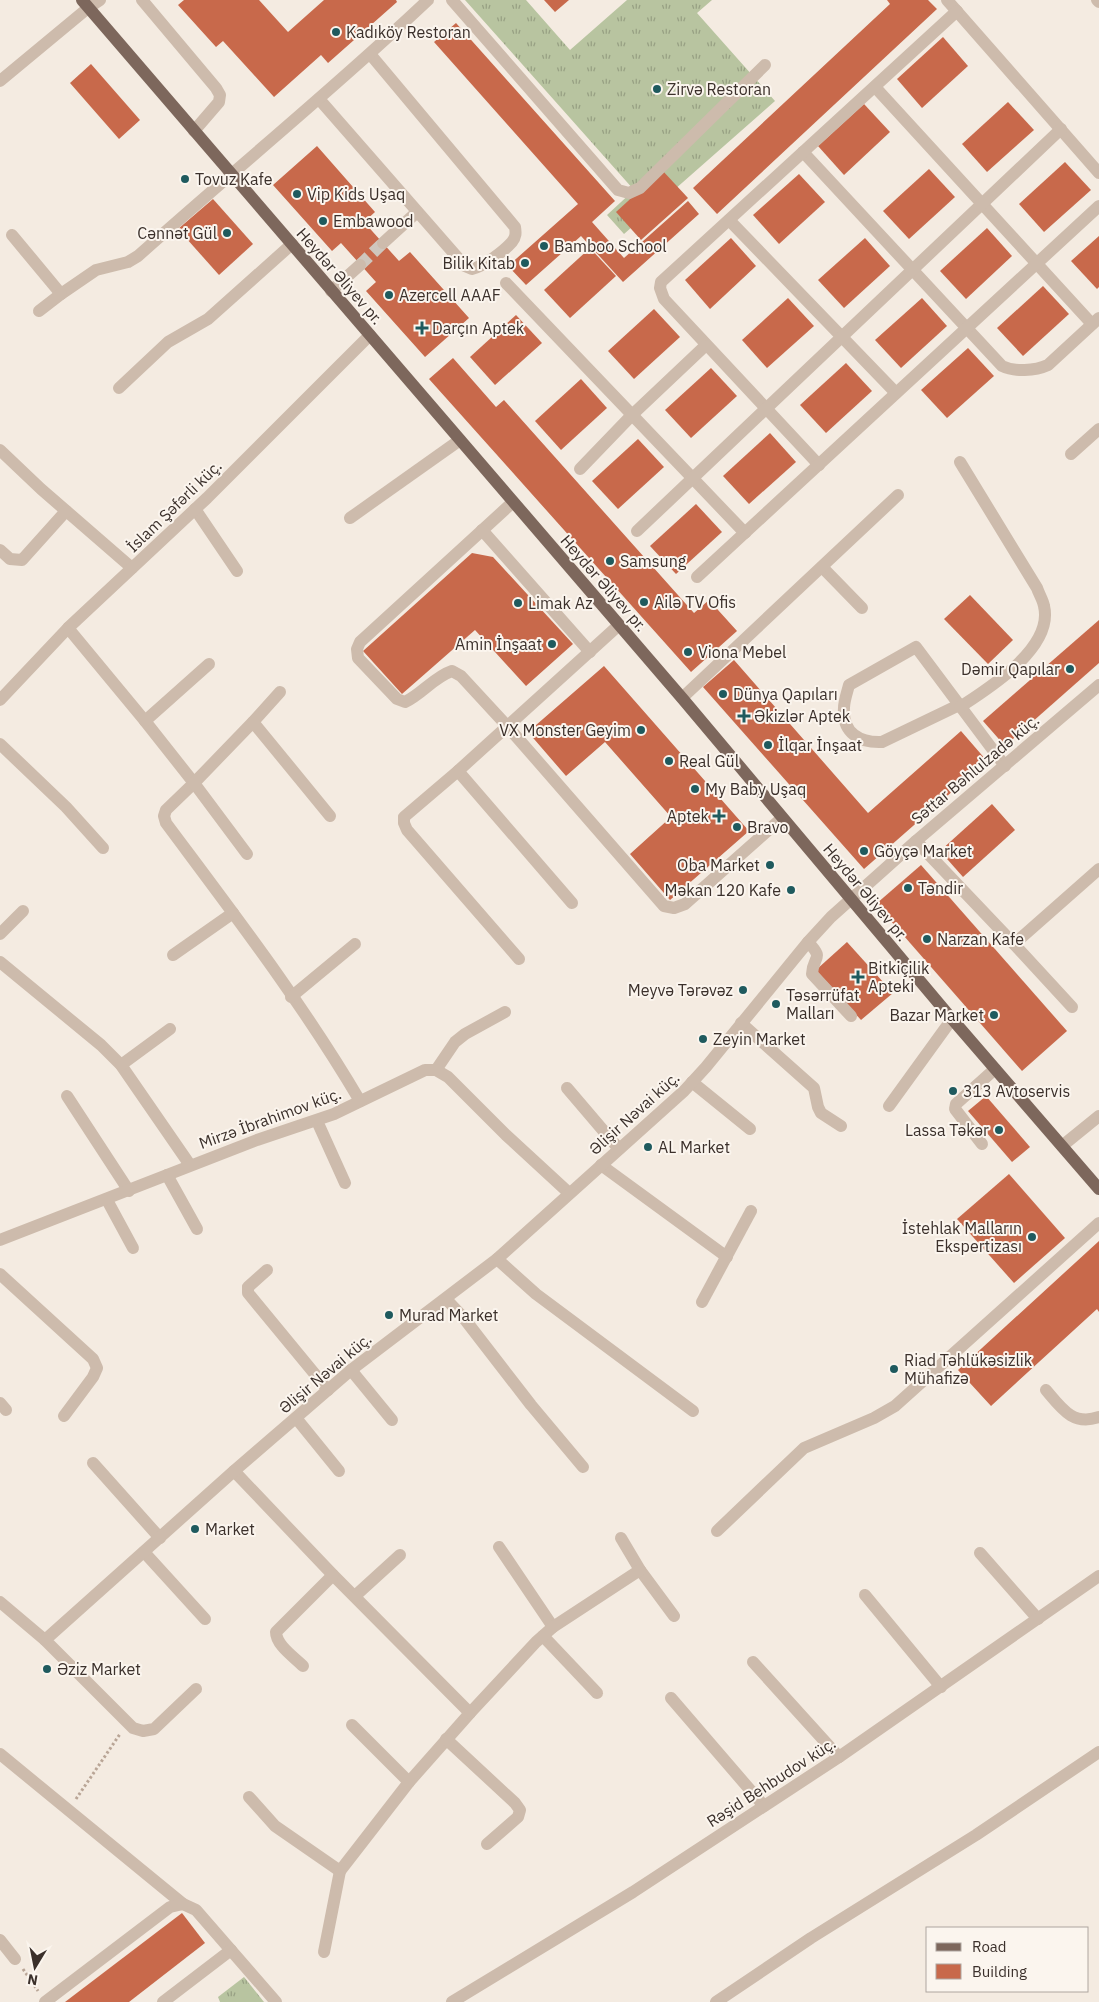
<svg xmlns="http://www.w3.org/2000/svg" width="1099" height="2002" viewBox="0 0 1099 2002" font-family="'IBM Plex Sans',sans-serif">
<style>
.grass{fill:url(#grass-tufts)}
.building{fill:#c8694b}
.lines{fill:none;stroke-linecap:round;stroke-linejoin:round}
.minor-tunnel{stroke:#cfc6bd;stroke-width:12;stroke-dasharray:12 6;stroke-linecap:butt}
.path{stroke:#b9a596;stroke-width:3;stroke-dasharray:2.5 2.5;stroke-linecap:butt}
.minor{stroke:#cdbbac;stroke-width:12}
.major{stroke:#7d675c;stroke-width:12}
.poi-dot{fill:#1f5a5e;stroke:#fbf5ee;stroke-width:2}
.labels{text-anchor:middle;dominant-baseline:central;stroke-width:4;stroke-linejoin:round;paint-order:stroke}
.poi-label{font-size:16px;fill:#3b302b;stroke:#fbf5ee;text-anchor:start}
.street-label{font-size:16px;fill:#3b302b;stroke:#fbf5ee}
</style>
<defs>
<pattern id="grass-tufts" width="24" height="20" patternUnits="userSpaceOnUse" patternTransform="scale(1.25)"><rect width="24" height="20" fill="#b8c4a0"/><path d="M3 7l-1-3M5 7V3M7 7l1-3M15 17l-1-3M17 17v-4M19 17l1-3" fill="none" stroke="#97a083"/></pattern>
</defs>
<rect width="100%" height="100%" fill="#f4ebe1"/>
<g class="grass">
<path d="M 465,0 L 526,0 L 570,50 L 627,0 L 712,0 L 697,13 L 775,101 L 624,234 L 607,215 L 634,190 Z"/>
<path d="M 244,1977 L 264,2002 L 220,2002 L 218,1997 Z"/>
</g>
<g class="building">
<path d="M 184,0 L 259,0 L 288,32 L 324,0 L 396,0 L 397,2 L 328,63 L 321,55 L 274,97 L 223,41 L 216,47 L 178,5 Z"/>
<path d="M 544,0 L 569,0 L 555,12 Z"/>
<path d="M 887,0 L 928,0 L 937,9 L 717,214 L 693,188 L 890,4 Z"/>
<path d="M 456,23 L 615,201 L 592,222 L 624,258 L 688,201 L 699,214 L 623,282 L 581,236 L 526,285 L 508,266 L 578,204 L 434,42 Z"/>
<path d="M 943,37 L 968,66 L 922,108 L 897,79 Z"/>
<path d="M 91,64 L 140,120 L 119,139 L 70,83 Z"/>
<path d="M 1008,102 L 1034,130 L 987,172 L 962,144 Z"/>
<path d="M 864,104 L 890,132 L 844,175 L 818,146 Z"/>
<path d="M 317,146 L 375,212 L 364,222 L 399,261 L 410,252 L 469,318 L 425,357 L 366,291 L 376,282 L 341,243 L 332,251 L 273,185 Z"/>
<path d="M 1065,162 L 1091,190 L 1044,232 L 1019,204 Z"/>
<path d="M 929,169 L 955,197 L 909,239 L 883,211 Z"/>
<path d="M 662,170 L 688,198 L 641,240 L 616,212 Z"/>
<path d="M 799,174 L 825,202 L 779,244 L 753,215 Z"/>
<path d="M 213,199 L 253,244 L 219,275 L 178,229 Z"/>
<path d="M 987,228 L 1012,256 L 966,299 L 940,271 Z"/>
<path d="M 1099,236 L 1099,287 L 1097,289 L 1071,261 Z"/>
<path d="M 731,238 L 756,266 L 710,309 L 685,280 Z"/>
<path d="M 865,238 L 890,266 L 844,308 L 818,280 Z"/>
<path d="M 590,248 L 616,276 L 570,318 L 544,290 Z"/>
<path d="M 1043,286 L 1069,314 L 1023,356 L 997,328 Z"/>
<path d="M 788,298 L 814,326 L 767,368 L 742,340 Z"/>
<path d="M 922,298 L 947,326 L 901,368 L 875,340 Z"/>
<path d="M 654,309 L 680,337 L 634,379 L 608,351 Z"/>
<path d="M 516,315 L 542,343 L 495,385 L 470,357 Z"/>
<path d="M 968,348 L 994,376 L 947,418 L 921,390 Z"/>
<path d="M 453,358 L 496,407 L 504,400 L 694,613 L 709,600 L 737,631 L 691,672 L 429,379 Z"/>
<path d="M 846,363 L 872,391 L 826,433 L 800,405 Z"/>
<path d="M 711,368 L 737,396 L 691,438 L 665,410 Z"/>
<path d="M 581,379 L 607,408 L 561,450 L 535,421 Z"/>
<path d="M 770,433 L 796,462 L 749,504 L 723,476 Z"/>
<path d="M 638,439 L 664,467 L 618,509 L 592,481 Z"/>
<path d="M 696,504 L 722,532 L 676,574 L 650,546 Z"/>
<path d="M 472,553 L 493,557 L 573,644 L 526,686 L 475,630 L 402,694 L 363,651 Z"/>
<path d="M 970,595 L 1013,640 L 988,664 L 944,619 Z"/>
<path d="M 1099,620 L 1099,663 L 1005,746 L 983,721 Z"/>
<path d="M 734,660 L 868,813 L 961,731 L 987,761 L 864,869 L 703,687 Z"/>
<path d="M 604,666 L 749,831 L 670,900 L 630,854 L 671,817 L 605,742 L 566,776 L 528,732 Z"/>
<path d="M 992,804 L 1015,830 L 963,877 L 940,851 Z"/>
<path d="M 921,865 L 1067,1031 L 1022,1071 L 876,904 Z"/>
<path d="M 847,942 L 893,993 L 861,1020 L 816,970 Z"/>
<path d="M 986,1096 L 1030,1147 L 1012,1162 L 968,1111 Z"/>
<path d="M 1009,1174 L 1065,1238 L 1014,1283 L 957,1219 Z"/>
<path d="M 1099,1241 L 1099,1312 L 1097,1309 L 991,1406 L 958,1370 Z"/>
<path d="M 182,1913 L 205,1943 L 129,2002 L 65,2002 Z"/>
</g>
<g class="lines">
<path class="minor-tunnel" d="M 360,265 L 383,243"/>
<g class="path">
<path d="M 76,1799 L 120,1734"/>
<path d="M 23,1969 L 38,1991"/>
</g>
<g class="minor">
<path d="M 142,0 L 216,88 L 220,95 L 219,102 L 194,131"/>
<path d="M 452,0 L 618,190 L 629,193 L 640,188 L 765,65"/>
<path d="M 947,0 L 1099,173"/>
<path d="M 1097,0 L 1099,2"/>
<path d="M 0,81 L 88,8 L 100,0"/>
<path d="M 875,87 L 1092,324"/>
<path d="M 319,99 L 465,266 L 472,269 C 484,266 503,252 512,242 C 516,237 516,233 515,227 L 370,54"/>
<path d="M 803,152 L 1002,366 C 1014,372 1035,371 1048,365 L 1099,318"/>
<path d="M 729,220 L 896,393"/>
<path d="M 12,235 L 61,294 L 96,270 L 128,262 L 138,256 C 234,170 334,89 428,0"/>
<path d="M 383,243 L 417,212"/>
<path d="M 506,283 L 745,533"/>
<path d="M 331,291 L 360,265"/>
<path d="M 39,311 L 61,294"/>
<path d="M 119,388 L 168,342 L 208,319 L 292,244"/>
<path d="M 0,450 L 41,489 L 132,568"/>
<path d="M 1071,454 L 1099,429"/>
<path d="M 819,465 L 664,299 L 660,288 L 661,282 L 957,11"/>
<path d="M 580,469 L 632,415 L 705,346"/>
<path d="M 513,502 L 360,642 L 357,649 L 358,658 L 397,699 L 405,702 C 422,694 434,677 452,671 L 461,676 L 508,727 L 664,906 L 674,908 L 685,904 L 782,818"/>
<path d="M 195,509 L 237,571"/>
<path d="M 350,518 L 460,440"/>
<path d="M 482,530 L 590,652"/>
<path d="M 637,531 L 1061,129"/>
<path d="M 0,550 L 10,559 L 22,560 L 66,511"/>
<path d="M 822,567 L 862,608"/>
<path d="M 697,577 L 1099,206"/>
<path d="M 68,628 L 145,721 L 194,783 L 166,810 L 164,816 L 166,823 C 233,913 303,1004 360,1101"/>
<path d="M 682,698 L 898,495"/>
<path d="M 0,700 L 68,628 L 207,498 L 370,335"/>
<path d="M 959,705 L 882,742 C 860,743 842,733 844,708 C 844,701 847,693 849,685 L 916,647 L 1005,766"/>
<path d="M 960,707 C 989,688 1054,648 1044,606 C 1043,600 1039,594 1037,588 L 960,462"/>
<path d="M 145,721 L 209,664"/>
<path d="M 253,722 L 280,692"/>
<path d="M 0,744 L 66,807 L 103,848"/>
<path d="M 458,771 L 572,903"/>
<path d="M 916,841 L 1014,944 L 1099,869"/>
<path d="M 247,854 L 194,783 L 253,722 L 330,816"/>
<path d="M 0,934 L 23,911"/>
<path d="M 808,942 C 825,960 813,955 812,974 L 851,1016"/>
<path d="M 1014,944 L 1072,1007"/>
<path d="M 173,955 L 233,913"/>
<path d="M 519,959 L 407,830 L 404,823 L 404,817 L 458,771 L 619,625"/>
<path d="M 0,962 L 101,1045 L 121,1065 L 190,1165"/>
<path d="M 291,997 L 355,944"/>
<path d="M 741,1023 L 814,1088 L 818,1107 L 821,1113 L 841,1126"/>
<path d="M 121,1065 L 170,1029"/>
<path d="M 436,1070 L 455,1042 L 465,1034 L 505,1012"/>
<path d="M 692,1082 L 750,1129"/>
<path d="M 567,1088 L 619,1149"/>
<path d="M 67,1096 L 129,1191"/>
<path d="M 889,1106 L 952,1019"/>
<path d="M 317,1121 L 345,1183"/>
<path d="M 982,1144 L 955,1109 L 956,1104 L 995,1069"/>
<path d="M 1062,1146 L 1099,1116"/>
<path d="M 601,1165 L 727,1257"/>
<path d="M 167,1175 L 197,1229"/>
<path d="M 107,1200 L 133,1248"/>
<path d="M 0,1240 L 257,1140 L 334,1114 L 425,1070 L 436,1070 L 448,1077 L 506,1135 L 569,1193"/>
<path d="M 497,1259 L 536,1294 L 693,1411"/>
<path d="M 267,1270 L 248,1287 L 248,1293 L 328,1390"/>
<path d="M 0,1274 L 93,1359 L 97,1368 L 93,1377 L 64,1416"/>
<path d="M 446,1299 L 463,1317 L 531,1405 L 583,1467"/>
<path d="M 702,1302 L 751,1211"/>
<path d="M 351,1370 L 392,1420"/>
<path d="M 1046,1390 C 1062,1409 1073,1426 1099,1417"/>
<path d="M 0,1403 L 6,1410"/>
<path d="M 296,1418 L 339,1471"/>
<path d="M 93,1463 L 160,1538"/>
<path d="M 234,1471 L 333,1575 L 470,1713 L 409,1782 L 340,1871 L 275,1826 L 249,1797"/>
<path d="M 717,1531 L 804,1448 L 874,1418 L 895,1406 L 1099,1223"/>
<path d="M 621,1538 L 640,1570 L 674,1616"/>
<path d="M 499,1547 L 553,1627"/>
<path d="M 144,1552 L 205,1619"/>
<path d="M 980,1553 L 1038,1619"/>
<path d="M 865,1595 L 941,1687"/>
<path d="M 355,1596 L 400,1555"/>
<path d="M 0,1602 L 45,1640"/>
<path d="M 543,1636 L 597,1693"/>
<path d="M 753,1662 L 839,1757"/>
<path d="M 303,1666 C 294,1657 276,1645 276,1632 L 333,1575"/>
<path d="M 196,1689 L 154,1729 L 143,1731 L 133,1728 L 45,1640 L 234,1471 L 351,1370 L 497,1259 L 684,1091 L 706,1067 L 808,942 L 831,917 L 916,841 L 1099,685"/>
<path d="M 671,1698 L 764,1806"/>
<path d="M 470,1713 L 536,1642 L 553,1627 L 640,1570"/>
<path d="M 352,1725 L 409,1782"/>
<path d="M 446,1739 L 515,1803 L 520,1810 L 518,1817 L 487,1844"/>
<path d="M 0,1754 L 183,1904"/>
<path d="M 0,1940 L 15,1959"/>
<path d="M 324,1952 L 340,1871"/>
<path d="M 45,2002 L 170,1907 L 183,1904 L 196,1910 L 276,2002"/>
<path d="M 163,2002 L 231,1950"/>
<path d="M 452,2002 L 633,1892 L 839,1757 L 1099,1576"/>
<path d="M 716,2002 L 811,1938 L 976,1835 L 1099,1752"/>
</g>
<path class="major" d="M 82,0 L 682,698 L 952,1019 L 1099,1189"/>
</g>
<g class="poi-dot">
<circle cx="336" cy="32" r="5"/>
<circle cx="657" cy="89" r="5"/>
<circle cx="185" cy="179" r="5"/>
<circle cx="297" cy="194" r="5"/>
<circle cx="323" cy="221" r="5"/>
<circle cx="227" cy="233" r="5"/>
<circle cx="544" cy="246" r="5"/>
<circle cx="525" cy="263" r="5"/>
<circle cx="389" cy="295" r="5"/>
<path d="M419.5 320.5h5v5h5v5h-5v5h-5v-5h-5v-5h5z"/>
<circle cx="610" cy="561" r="5"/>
<circle cx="644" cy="602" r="5"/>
<circle cx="518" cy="603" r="5"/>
<circle cx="552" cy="644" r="5"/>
<circle cx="688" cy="652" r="5"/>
<circle cx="1070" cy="669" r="5"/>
<circle cx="723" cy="694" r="5"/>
<path d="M741.5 708.5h5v5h5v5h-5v5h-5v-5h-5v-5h5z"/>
<circle cx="641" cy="730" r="5"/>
<circle cx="768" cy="745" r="5"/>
<circle cx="669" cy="761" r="5"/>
<circle cx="695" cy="789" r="5"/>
<path d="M716.5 808.5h5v5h5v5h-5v5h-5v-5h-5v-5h5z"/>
<circle cx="737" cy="827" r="5"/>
<circle cx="864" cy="851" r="5"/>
<circle cx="770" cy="865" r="5"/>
<circle cx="908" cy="888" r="5"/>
<circle cx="791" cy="890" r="5"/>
<circle cx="927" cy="939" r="5"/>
<path d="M855.5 969.5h5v5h5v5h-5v5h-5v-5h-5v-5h5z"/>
<circle cx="743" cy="990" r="5"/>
<circle cx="776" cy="1004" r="5"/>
<circle cx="994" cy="1015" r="5"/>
<circle cx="703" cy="1039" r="5"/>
<circle cx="953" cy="1091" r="5"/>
<circle cx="999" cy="1130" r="5"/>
<circle cx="648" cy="1147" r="5"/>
<circle cx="1032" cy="1237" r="5"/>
<circle cx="389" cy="1315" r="5"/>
<circle cx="894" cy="1369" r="5"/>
<circle cx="195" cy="1529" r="5"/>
<circle cx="47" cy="1669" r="5"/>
</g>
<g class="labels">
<g class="poi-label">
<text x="346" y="32">Kadıköy Restoran</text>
<text x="667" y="89">Zirvə Restoran</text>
<text x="195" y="179">Tovuz Kafe</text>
<text x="307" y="194">Vip Kids Uşaq</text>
<text x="333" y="221">Embawood</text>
<text x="217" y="233" text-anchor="end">Cənnət Gül</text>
<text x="554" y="246">Bamboo School</text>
<text x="515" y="263" text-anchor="end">Bilik Kitab</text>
<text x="399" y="295">Azercell AAAF</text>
<text x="432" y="328">Darçın Aptek</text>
<text x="620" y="561">Samsung</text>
<text x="654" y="602">Ailə TV Ofis</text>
<text x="528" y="603">Limak Az</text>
<text x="542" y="644" text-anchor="end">Amin İnşaat</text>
<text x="698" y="652">Viona Mebel</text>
<text x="1060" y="669" text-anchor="end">Dəmir Qapılar</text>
<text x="733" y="694">Dünya Qapıları</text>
<text x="754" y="716">Əkizlər Aptek</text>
<text x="631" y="730" text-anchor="end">VX Monster Geyim</text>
<text x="778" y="745">İlqar İnşaat</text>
<text x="679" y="761">Real Gül</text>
<text x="705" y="789">My Baby Uşaq</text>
<text x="709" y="816" text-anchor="end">Aptek</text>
<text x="747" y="827">Bravo</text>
<text x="874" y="851">Göyçə Market</text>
<text x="760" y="865" text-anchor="end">Oba Market</text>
<text x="918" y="888">Təndir</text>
<text x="781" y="890" text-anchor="end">Məkan 120 Kafe</text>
<text x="937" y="939">Narzan Kafe</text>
<text x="868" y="968">Bitkiçilik<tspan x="868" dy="18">Apteki</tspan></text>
<text x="733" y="990" text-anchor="end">Meyvə Tərəvəz</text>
<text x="786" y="995">Təsərrüfat<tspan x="786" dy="18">Malları</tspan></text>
<text x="984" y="1015" text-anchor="end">Bazar Market</text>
<text x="713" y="1039">Zeyin Market</text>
<text x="963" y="1091">313 Avtoservis</text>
<text x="989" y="1130" text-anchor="end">Lassa Təkər</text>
<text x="658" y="1147">AL Market</text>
<text x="1022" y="1228" text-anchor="end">İstehlak Malların<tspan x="1022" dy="18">Ekspertizası</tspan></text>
<text x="399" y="1315">Murad Market</text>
<text x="904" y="1360">Riad Təhlükəsizlik<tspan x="904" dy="18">Mühafizə</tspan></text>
<text x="205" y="1529">Market</text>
<text x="57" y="1669">Əziz Market</text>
</g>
<g class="street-label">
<text transform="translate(340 276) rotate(49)">Heydər Əliyev pr.</text>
<text transform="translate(174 506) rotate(-44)">İslam Şəfərli küç.</text>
<text transform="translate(604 583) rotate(49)">Heydər Əliyev pr.</text>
<text transform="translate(975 769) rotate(-40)">Səttar Bəhlulzadə küç.</text>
<text transform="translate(866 892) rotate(50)">Heydər Əliyev pr.</text>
<text transform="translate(634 1113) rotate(-42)">Əlişir Nəvai küç.</text>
<text transform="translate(270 1118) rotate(-20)">Mirzə İbrahimov küç.</text>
<text transform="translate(325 1373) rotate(-40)">Əlişir Nəvai küç.</text>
<text transform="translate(771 1782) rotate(-33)">Rəşid Behbudov küç.</text>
</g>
</g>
<rect x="926" y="1927" width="162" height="65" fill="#fbf5ee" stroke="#aea6a0"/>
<rect x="936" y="1943" width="25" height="8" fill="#7d675c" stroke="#aea6a0"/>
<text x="972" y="1952" font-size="15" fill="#3b302b">Road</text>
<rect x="936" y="1964" width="25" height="15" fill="#c8694b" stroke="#aea6a0"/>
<text x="972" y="1977" font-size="15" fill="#3b302b">Building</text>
<g transform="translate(35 1967) rotate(190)" stroke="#fbf5ee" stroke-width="4" paint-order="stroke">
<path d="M0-4L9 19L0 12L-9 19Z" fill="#3b302b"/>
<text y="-8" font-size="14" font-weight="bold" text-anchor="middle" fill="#3b302b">N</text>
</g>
</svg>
